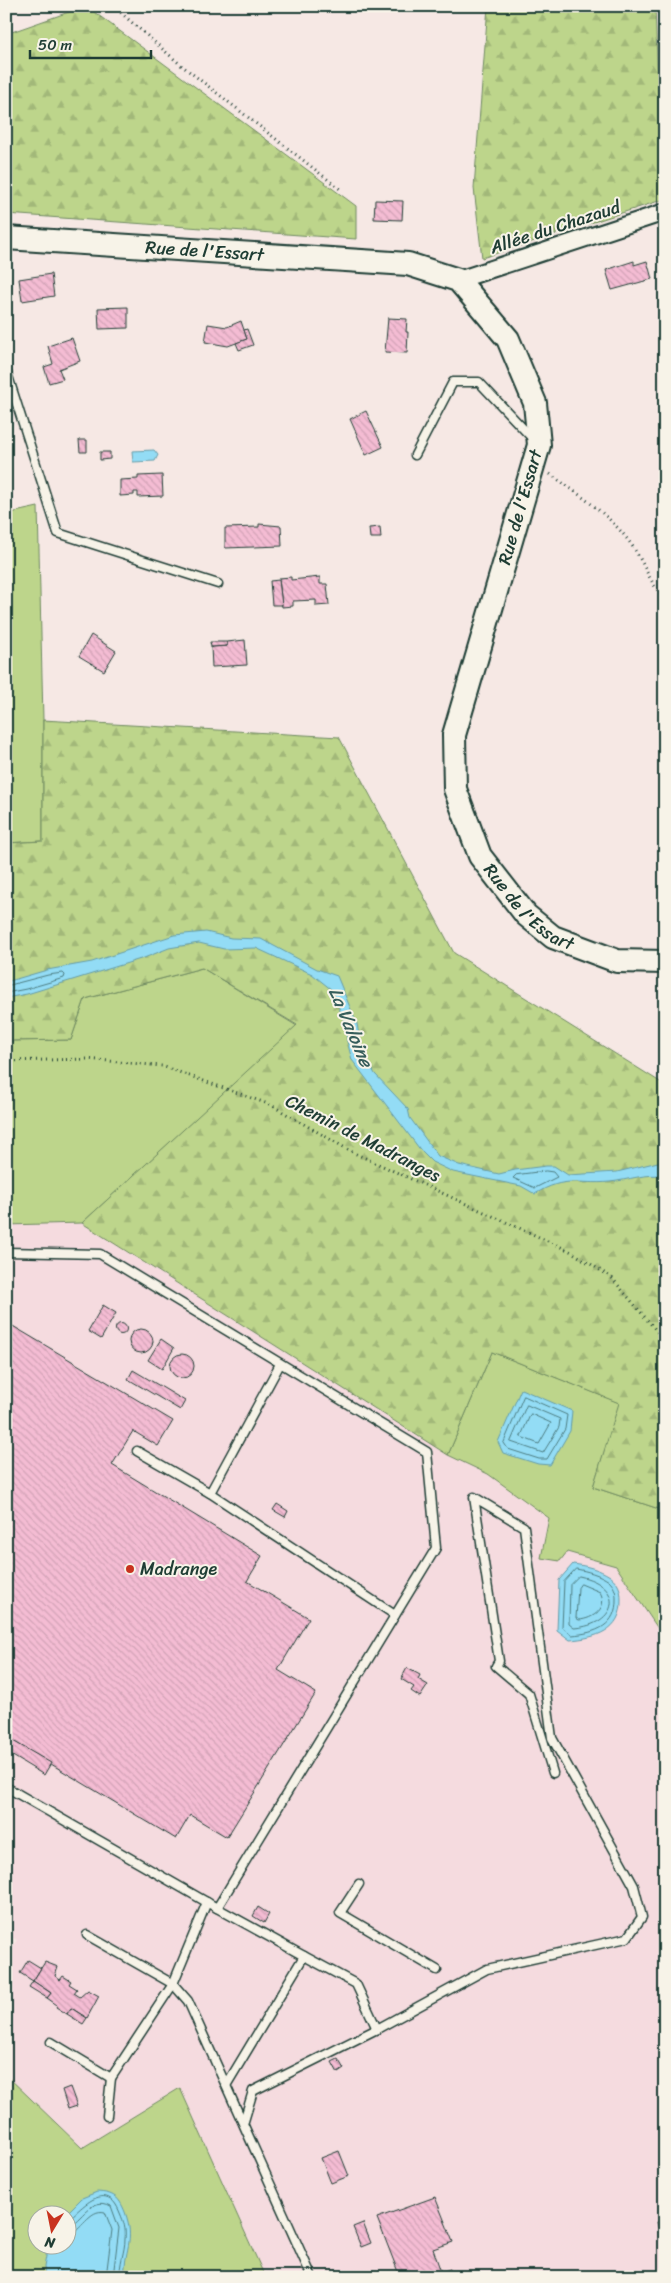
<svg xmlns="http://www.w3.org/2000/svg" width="671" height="2283" viewBox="0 0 671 2283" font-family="Sriracha,sans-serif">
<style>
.built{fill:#f5dbdf}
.grass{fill:#bdd58b;stroke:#6e8960;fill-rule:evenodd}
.forest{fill:url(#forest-firs);stroke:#6e8960}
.water{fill:#93dcf5;stroke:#659ca8}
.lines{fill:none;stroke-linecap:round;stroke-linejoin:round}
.shore{stroke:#4d7d81;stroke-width:1}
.building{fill:url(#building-back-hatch);stroke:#1f3d34}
.lane-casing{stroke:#1f3d34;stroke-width:11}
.street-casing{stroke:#1f3d34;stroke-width:20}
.secondary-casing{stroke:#1f3d34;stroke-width:26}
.path{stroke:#1f3d34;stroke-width:3;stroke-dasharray:1 4;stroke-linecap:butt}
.lane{stroke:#f7f3e8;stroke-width:8}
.street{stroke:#f7f3e8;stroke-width:16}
.secondary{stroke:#f7f3e8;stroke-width:22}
.poi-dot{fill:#c8321e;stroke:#f7f3e8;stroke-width:2}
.labels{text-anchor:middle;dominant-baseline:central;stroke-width:4;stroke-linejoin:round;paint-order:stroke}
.street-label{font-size:18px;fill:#1f3d34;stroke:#f7f3e8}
.poi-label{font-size:18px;fill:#1f3d34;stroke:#f7f3e8;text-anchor:start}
.water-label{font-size:19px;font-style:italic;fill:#365d5b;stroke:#f7f3e8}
</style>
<defs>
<pattern id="forest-firs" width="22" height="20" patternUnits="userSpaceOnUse" patternTransform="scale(1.25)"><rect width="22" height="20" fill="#bdd58b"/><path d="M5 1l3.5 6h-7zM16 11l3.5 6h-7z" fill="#a2b879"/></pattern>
<pattern id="building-back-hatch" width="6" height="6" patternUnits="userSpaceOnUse" patternTransform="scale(1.25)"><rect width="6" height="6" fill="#f4bcd3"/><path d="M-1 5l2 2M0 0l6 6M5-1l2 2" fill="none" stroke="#d1a2b6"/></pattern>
</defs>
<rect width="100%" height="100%" fill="#f6e8e4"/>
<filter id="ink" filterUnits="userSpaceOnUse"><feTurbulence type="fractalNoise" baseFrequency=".02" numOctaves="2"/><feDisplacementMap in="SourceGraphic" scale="10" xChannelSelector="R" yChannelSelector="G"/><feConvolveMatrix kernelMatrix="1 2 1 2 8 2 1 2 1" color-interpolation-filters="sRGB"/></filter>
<g filter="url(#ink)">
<path class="built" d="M 82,1223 L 448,1455 L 488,1474 L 549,1519 L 566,1552 L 616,1566 L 665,1639 L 665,2266 L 637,2277 L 265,2277 L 180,2088 L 82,2148 L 6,2075 L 6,1956 L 17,1940 L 6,1934 L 6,1225 Z"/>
<g class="grass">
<path d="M 38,507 L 43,720 L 43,841 L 6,843 L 6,514 Z"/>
<path d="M 202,968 L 297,1026 L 82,1223 L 6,1225 L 6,1041 L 71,1040 L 85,999 Z"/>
<path d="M 492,1352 L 620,1403 L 593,1487 L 665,1511 L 665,1639 L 616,1566 L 567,1552 L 560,1561 L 541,1558 L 549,1518 L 488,1474 L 448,1455 Z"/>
<path d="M 6,2075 L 82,2148 L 180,2088 L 265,2277 L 6,2277 ZM 38,2216 L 68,2216 L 68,2246 L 38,2246 Z"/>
</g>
<g class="forest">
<path d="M 86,6 L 356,206 L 356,239 L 6,214 L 6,34 Z"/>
<path d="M 488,6 L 655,6 L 660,142 L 665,141 L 665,199 L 482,258 L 474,188 Z"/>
<path d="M 43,720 L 339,737 L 454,953 L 665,1085 L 665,1511 L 593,1487 L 619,1403 L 492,1352 L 448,1455 L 82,1223 L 297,1025 L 202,968 L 85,999 L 71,1040 L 6,1041 L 6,843 L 43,841 Z"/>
</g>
<g class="water">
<path d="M 154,450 L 158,455 L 155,461 L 133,462 L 132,451 Z"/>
<path d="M 206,932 L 231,938 L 261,939 L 317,969 L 337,976 L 357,1024 L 361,1047 L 367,1060 L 375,1074 L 408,1109 L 410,1118 L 438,1156 L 459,1165 L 499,1174 L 515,1170 L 546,1166 L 554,1166 L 568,1175 L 617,1172 L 662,1161 L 665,1162 L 665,1176 C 645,1173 629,1180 610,1182 C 578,1185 566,1175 535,1194 L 521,1186 L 453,1172 L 432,1162 L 422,1152 L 352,1060 L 347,1041 L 345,1023 L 332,990 L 312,974 L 256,948 L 224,949 L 199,943 L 169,948 L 144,958 L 27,994 L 6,998 L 6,982 L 47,970 L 92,962 L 174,935 Z"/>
<path d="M 521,1389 L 572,1411 L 570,1431 L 550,1465 L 538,1464 L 503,1453 L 498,1442 Z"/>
<path d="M 573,1564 C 587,1566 599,1569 610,1576 C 619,1583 621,1590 621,1600 C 622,1631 595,1638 570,1640 L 557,1630 L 559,1580 Z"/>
<path d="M 97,2192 C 114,2193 119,2197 125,2212 C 136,2241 123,2251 125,2277 L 45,2277 L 44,2267 L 48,2246 L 68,2246 L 68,2216 L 65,2215 L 82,2198 Z"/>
</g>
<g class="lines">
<g class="shore">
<path d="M 6,986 L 48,975 L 63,973 L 65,975 L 64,978 L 26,989 L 6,993"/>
<path d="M 546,1171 L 553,1172 L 557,1177 L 535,1188 L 513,1178 L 516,1175 Z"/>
<path d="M 524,1396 L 567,1415 L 565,1429 L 547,1459 L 539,1459 L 508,1449 L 504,1443 Z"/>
<path d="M 527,1405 L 560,1419 L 559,1427 L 543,1453 L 511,1442 Z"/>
<path d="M 531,1414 L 551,1423 L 539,1444 L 521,1437 Z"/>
<path d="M 576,1569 C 587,1571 599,1574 609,1581 C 614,1586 616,1591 616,1598 C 617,1626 596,1633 572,1635 L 562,1627 L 564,1582 Z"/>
<path d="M 579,1576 C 627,1586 618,1625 574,1628 L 569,1624 L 570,1585 Z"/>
<path d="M 581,1584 L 600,1592 C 609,1608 593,1619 579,1620 L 576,1618 L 578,1588 Z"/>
<path d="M 68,2220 C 83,2206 107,2179 120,2213 C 124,2222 126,2229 125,2239 C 125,2251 119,2264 120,2277"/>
<path d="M 68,2226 C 82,2221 91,2195 111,2206 L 119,2228 L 113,2277"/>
<path d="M 68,2234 C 82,2231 89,2208 105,2212 L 112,2230 L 106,2277"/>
</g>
</g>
<g class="building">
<path d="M 375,200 L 403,201 L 402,220 L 374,219 Z"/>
<path d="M 634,261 L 634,265 L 647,261 L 652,279 L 612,290 L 606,270 Z"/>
<path d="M 51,274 L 54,296 L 22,301 L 19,279 Z"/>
<path d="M 128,307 L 128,328 L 99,329 L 98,308 Z"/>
<path d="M 388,318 L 407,319 L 406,332 L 408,332 L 407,353 L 385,352 Z"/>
<path d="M 241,321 L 247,339 L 228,346 L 205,342 L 208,324 L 227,327 Z"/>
<path d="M 247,329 L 253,345 L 239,350 L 236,343 L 247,339 L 244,330 Z"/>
<path d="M 72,338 L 80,361 L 59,369 L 63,379 L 49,383 L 44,367 L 53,364 L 48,346 Z"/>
<path d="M 366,411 L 383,447 L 366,455 L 350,419 Z"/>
<path d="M 79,440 L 87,440 L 87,452 L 80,452 Z"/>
<path d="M 100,452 L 110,452 L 110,459 L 100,460 Z"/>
<path d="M 162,475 L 163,496 L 138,497 L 138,492 L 134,492 L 134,495 L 120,496 L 120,480 L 138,479 L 138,476 Z"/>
<path d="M 259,524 L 281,526 L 282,546 L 225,548 L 225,528 L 259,527 Z"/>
<path d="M 380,527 L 381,538 L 370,538 L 369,528 Z"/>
<path d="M 291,577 L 291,580 L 320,577 L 320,584 L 327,584 L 329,605 L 316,606 L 316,600 L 293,601 L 293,606 L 282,607 L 279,578 Z"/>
<path d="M 279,580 L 282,605 L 272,605 L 270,581 Z"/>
<path d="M 91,635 L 116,651 L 104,671 L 79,656 Z"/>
<path d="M 245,640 L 247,665 L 212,667 L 211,647 L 227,646 L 227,642 Z"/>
<path d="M 210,642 L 227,642 L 227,646 L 211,647 Z"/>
<path d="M 103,1305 L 116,1313 L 101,1339 L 88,1331 Z"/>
<path d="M 6,1322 L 173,1421 L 158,1446 L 133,1431 L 112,1465 L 262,1556 L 247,1581 L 309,1618 L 278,1670 L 316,1693 L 227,1837 L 190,1815 L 176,1839 L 6,1737 Z"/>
<circle cx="121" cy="1329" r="5.5"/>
<circle cx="141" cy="1341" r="12"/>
<path d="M 161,1339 L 174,1348 L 162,1369 L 148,1360 Z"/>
<circle cx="182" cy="1366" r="12"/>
<path d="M 133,1370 L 185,1401 L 180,1410 L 128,1379 Z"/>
<path d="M 277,1504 L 288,1511 L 285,1517 L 273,1510 Z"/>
<path d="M 407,1668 L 420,1675 L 418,1679 L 428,1685 L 420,1697 L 411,1691 L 414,1687 L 401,1679 Z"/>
<path d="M 6,1737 L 51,1763 L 44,1775 L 6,1752 Z"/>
<path d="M 258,1907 L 269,1914 L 264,1923 L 253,1916 Z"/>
<path d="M 28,1960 L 41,1968 L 33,1981 L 20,1973 Z"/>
<path d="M 45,1962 L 58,1967 L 55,1976 L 60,1980 L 63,1976 L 71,1981 L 69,1984 L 77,1989 L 74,1993 L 80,1997 L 88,1990 L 99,1996 L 87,2018 L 71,2008 L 67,2014 L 56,2007 L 57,2005 L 47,1998 L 51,1993 L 33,1981 Z"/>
<path d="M 33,1981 L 51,1993 L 47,1998 L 29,1987 Z"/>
<path d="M 71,2008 L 87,2018 L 83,2024 L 67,2014 Z"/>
<path d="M 338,2059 L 344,2069 L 338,2073 L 332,2062 Z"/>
<path d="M 70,2087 L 77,2106 L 68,2109 L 62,2090 Z"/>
<path d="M 339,2151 L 349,2176 L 331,2183 L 321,2158 Z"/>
<path d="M 435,2197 L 453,2242 L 433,2249 L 441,2272 L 450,2269 L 453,2277 L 400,2277 L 377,2218 Z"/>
<path d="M 665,2220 L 665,2243 L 662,2244 L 657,2222 Z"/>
<path d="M 363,2223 L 371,2243 L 361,2247 L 353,2227 Z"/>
</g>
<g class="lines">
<defs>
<g id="lane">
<path d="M 6,370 L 58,533 L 218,584"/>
<path d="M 415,455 L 453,382 L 479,382 L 534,440"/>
<path d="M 6,1252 L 100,1254 L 427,1452 L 436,1548 L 217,1908"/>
<path d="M 280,1364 L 210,1493 L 395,1615"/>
<path d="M 137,1451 L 210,1493"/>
<path d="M 6,1787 L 217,1908 L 304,1956 L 227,2084"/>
<path d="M 359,1884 L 340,1913 L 437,1970"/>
<path d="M 87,1935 L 173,1984 L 188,2001 L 312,2277"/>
<path d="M 304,1956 L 356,1984 L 377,2029"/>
<path d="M 51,2042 L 111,2078 L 173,1984 L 207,1902"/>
<path d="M 107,2116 L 111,2078"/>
<path d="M 244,2121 L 253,2091 L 377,2029 L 487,1969 L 627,1938 L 642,1917 L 634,1886 L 552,1738 L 524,1527 L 474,1497 L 499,1661 L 496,1666 L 529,1694 L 553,1773"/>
</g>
<path id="street" d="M 458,280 L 665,212"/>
<g id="secondary">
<path id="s1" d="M 6,238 L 408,264 L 458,280 L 508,339 L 535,403 L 539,445 L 454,735 L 455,789 L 480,856 L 526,915 L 553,937 L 617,961 L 665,962"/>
</g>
</defs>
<use href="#lane" class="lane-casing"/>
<use href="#street" class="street-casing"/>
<use href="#secondary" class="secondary-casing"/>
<g class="path">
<path d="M 113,6 L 181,65 L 340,189"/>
<path d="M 550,474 C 582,497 613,516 635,550 C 645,566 651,585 665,599"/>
<path d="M 6,1061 L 87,1059 L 162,1066 L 271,1105 L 354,1153 L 572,1252 L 612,1278 L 665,1341"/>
</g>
<use href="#lane" class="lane"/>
<use href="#street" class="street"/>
<use href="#secondary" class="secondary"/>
</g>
</g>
<circle class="poi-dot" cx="130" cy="1569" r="5"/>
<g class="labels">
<g class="street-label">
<text transform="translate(555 227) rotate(-18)">Allée du Chazaud</text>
<text stroke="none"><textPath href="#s1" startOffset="199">Rue de l'Essart</textPath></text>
<text transform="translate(520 507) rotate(-74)">Rue de l'Essart</text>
<text stroke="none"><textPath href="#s1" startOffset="1144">Rue de l'Essart</textPath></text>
<text transform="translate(363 1138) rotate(27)">Chemin de Madranges</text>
</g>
<g class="poi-label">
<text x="140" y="1569">Madrange</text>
</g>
<g class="water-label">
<text transform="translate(351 1027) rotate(67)">La Valoine</text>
</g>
</g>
<rect width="671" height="2283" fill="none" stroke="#f7f3e8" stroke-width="25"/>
<rect x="12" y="12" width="646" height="2258" fill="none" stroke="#1f3d34" stroke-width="2" filter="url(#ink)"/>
<g transform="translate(52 2230) rotate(190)"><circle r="24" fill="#f7f3e8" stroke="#a1aaa0"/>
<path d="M0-4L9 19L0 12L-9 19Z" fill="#c8321e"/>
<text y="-8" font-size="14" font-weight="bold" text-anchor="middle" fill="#1f3d34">N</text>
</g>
<path d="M30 50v8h121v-8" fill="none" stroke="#1f3d34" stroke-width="2.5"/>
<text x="38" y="50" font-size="15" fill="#1f3d34" stroke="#f7f3e8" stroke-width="4" paint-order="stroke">50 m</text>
</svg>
